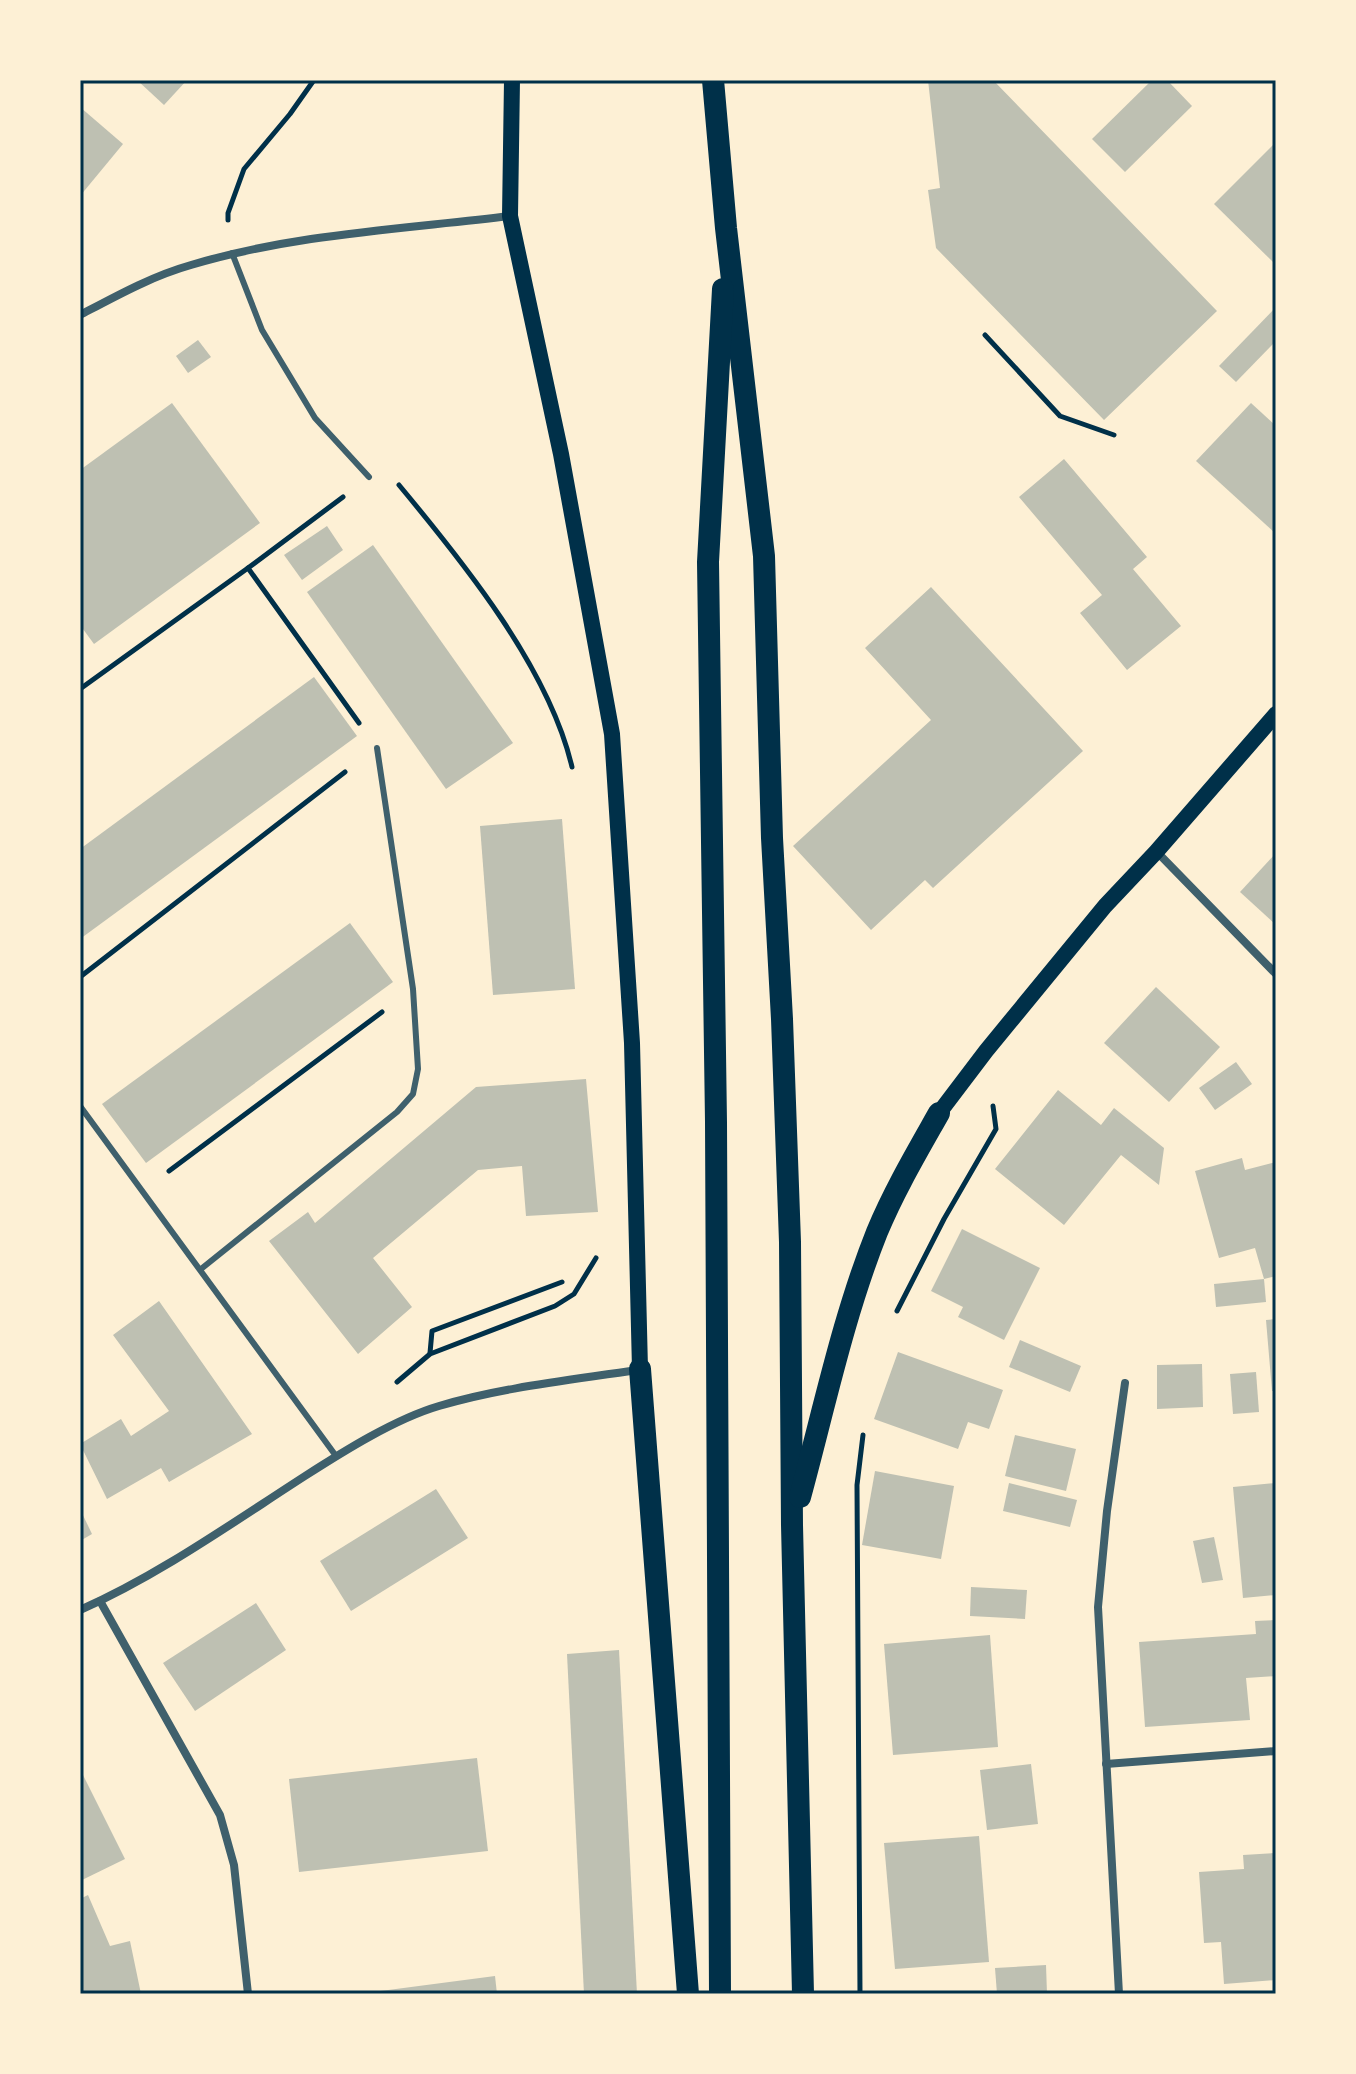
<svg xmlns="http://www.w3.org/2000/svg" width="1356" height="2074" viewBox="0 0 1356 2074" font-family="Montserrat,sans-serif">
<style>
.building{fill:#bec0b2}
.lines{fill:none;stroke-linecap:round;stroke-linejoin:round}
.path{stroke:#003049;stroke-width:5}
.service{stroke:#3f606c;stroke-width:6}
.minor{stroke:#3f606c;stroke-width:8}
.secondary{stroke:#003049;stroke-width:16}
.trunk{stroke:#003049;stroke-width:22}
.neatline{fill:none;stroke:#003049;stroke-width:3}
</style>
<rect width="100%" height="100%" fill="#fdf0d5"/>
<g class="building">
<path d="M 137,80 L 187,80 L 164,105 Z"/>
<path d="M 928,80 L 993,80 L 1217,311 L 1104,420 L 936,248 L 928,190 L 940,188 Z"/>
<path d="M 1152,80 L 1167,80 L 1192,106 L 1125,172 L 1092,139 Z"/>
<path d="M 80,107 L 123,144 L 80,196 Z"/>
<path d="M 1276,142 L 1276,265 L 1214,204 Z"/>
<path d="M 1276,307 L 1273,344 L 1236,382 L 1219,366 Z"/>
<path d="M 198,340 L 211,357 L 188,373 L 176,356 Z"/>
<path d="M 172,403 L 260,523 L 94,644 L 80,625 L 80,470 Z"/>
<path d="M 1251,403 L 1276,426 L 1276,534 L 1196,461 Z"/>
<path d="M 1064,459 L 1147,557 L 1133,569 L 1181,626 L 1127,670 L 1080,613 L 1102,595 L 1019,497 Z"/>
<path d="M 327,526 L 343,550 L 302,580 L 284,555 Z"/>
<path d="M 373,545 L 513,743 L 446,789 L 307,592 Z"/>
<path d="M 931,587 L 1083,751 L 933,888 L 925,880 L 871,930 L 793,846 L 931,720 L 865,648 Z"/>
<path d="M 314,677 L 357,736 L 80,939 L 80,849 Z"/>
<path d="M 562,819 L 575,989 L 493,995 L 480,826 Z"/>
<path d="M 1276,853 L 1276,925 L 1240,892 Z"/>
<path d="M 350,923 L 393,982 L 146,1163 L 102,1104 Z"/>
<path d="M 1156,987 L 1220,1047 L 1169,1102 L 1104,1043 Z"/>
<path d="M 1236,1062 L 1252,1084 L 1215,1110 L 1199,1088 Z"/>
<path d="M 586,1079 L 598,1212 L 526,1216 L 522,1166 L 478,1170 L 373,1258 L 412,1307 L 358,1354 L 269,1241 L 308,1212 L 315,1223 L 476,1087 Z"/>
<path d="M 1058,1090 L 1101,1125 L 1114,1108 L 1164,1148 L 1159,1185 L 1121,1155 L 1064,1225 L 995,1169 Z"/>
<path d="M 1242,1158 L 1245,1170 L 1276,1162 L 1276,1276 L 1264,1279 L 1255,1248 L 1219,1258 L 1195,1171 Z"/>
<path d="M 962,1229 L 1040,1268 L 1004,1340 L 958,1317 L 963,1307 L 931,1291 Z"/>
<path d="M 1264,1279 L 1266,1302 L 1216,1307 L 1214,1284 Z"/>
<path d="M 159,1301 L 252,1434 L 169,1482 L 161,1468 L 107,1499 L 80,1444 L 121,1419 L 131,1436 L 169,1411 L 113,1335 Z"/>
<path d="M 1276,1319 L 1276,1391 L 1272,1391 L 1266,1320 Z"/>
<path d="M 1020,1340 L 1081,1366 L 1070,1392 L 1009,1367 Z"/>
<path d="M 898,1352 L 1003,1390 L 989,1429 L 968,1422 L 958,1449 L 874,1419 Z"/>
<path d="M 1202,1364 L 1203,1407 L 1157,1409 L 1157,1365 Z"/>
<path d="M 1256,1372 L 1259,1412 L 1233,1414 L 1230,1374 Z"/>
<path d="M 1015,1435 L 1076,1449 L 1066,1491 L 1005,1476 Z"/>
<path d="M 875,1471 L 954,1486 L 941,1559 L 862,1545 Z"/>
<path d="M 1009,1483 L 1077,1500 L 1070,1527 L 1003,1511 Z"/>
<path d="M 1276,1483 L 1276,1595 L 1243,1598 L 1233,1487 Z"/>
<path d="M 436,1489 L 468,1538 L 351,1611 L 320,1561 Z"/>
<path d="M 80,1509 L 92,1534 L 80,1541 Z"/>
<path d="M 1214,1537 L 1223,1580 L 1202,1583 L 1193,1541 Z"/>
<path d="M 971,1587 L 1027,1590 L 1025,1619 L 970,1616 Z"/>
<path d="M 256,1603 L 286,1650 L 195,1711 L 163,1663 Z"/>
<path d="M 1276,1620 L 1276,1676 L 1246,1678 L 1250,1720 L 1145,1727 L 1139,1642 L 1256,1634 L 1255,1621 Z"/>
<path d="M 990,1635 L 998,1747 L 893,1755 L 884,1644 Z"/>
<path d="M 619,1650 L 637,1994 L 584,1994 L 567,1654 Z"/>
<path d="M 477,1758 L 488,1851 L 299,1872 L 289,1779 Z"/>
<path d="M 1031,1764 L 1038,1824 L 987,1830 L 980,1770 Z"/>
<path d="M 80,1769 L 125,1859 L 80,1881 Z"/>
<path d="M 979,1836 L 989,1962 L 895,1969 L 884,1843 Z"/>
<path d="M 1276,1853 L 1276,1980 L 1224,1984 L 1221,1942 L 1204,1943 L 1199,1872 L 1244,1869 L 1243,1855 Z"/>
<path d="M 88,1895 L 110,1946 L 130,1941 L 141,1994 L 80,1994 L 80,1899 Z"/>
<path d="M 1046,1965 L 1047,1994 L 997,1994 L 995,1968 Z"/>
<path d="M 495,1976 L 497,1994 L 373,1994 L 373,1992 Z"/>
</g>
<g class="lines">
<g class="path">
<path d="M 228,220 L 228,213 L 244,169 L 290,114 L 314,80"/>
<path d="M 985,335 L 1060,416 L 1114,435"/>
<path d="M 399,485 C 463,562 549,668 572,767"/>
<path d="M 343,497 L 248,568 L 359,723"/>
<path d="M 80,689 L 248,568"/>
<path d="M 80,977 L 345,772"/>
<path d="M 169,1171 L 382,1012"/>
<path d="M 897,1311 L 944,1219 L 996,1129 L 993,1106"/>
<path d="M 430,1353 L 432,1331 L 562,1282"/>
<path d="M 397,1382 L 430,1354 L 555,1306 L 574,1294 L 596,1258"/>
<path d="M 860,1994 L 857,1485 L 863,1435"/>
</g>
<g class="service">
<path d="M 232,253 L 262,330 L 315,418 L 369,477"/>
<path d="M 80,1106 L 336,1456"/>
<path d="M 201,1269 L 397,1112 L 413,1094 L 418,1069 L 413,989 L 377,748"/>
</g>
<g class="minor">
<path d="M 80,315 C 116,296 152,276 191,265 C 294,234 404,229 510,216"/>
<path d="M 1157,852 L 1276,974"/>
<path d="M 100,1601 L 220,1815 L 234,1865 L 248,1994"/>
<path d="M 80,1610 C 159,1575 232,1523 305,1476 C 344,1451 395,1419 439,1406 C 503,1387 572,1380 637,1370"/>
<path d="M 1106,1764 L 1276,1751"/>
<path d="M 1119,1994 L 1098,1607 L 1107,1511 L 1125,1383"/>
</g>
<g class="secondary">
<path d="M 512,80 L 510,216 L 561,454 L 612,734 L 632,1043 L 640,1369"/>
<path d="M 939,1113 L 986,1051 L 1105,906 L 1156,852 L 1276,714"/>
</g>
<g class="trunk">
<path d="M 713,80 L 726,228 L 764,556 L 772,838 L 782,1019 L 790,1242 L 792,1525 L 803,1994"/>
<path d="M 640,1369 L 688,1994"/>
<path d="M 800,1497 C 824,1409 843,1317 877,1232 C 894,1191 917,1152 939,1113"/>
<path d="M 720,1994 L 716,1122 L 708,562 L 723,289"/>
</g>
</g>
<rect width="1356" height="2074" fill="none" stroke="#fdf0d5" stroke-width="164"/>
<rect x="82" y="82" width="1192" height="1910" class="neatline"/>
</svg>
